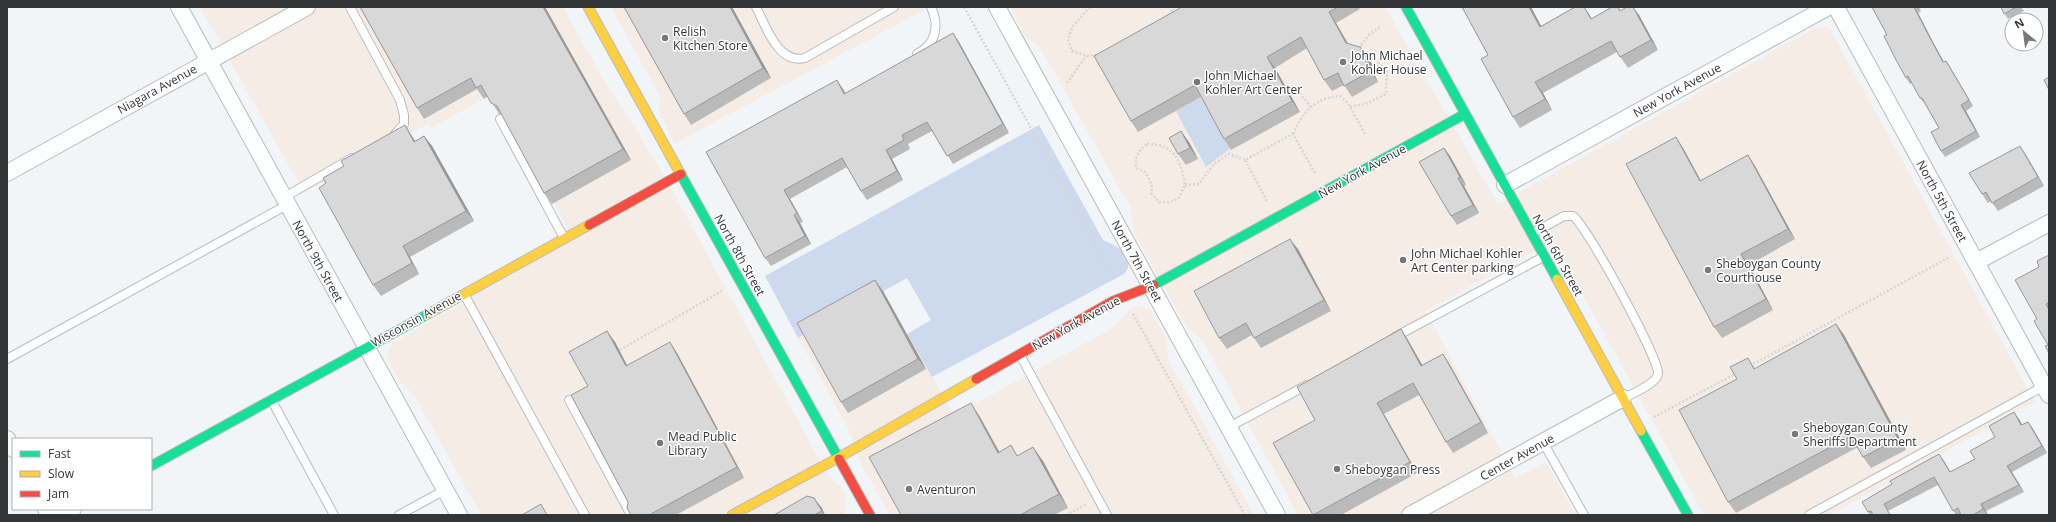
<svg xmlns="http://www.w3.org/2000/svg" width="2056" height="522" viewBox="0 0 2056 522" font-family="'Open Sans',sans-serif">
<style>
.commercial{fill:#f5ede5}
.green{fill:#cddaed}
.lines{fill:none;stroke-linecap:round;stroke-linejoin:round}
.lane-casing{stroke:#b9bbbd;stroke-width:10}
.street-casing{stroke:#b9bbbd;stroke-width:18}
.fast-casing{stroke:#b9bbbd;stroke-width:11}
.slow-casing{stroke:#b9bbbd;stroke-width:11}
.jam-casing{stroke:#b9bbbd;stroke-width:11}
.path{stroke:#d4d5d7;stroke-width:2.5;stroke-dasharray:2 2;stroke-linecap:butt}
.lane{stroke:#fdfefe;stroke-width:8}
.street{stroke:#fdfefe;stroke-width:16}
.fast{stroke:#16e098;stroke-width:9}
.slow{stroke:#ffcf43;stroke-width:9}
.jam{stroke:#f24e42;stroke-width:9}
.wall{fill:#bbbabb}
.shaded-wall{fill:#989798}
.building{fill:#d9d8d9;stroke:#989798}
.poi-dot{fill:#76787b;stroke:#fff;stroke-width:1.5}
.labels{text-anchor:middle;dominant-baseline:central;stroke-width:3;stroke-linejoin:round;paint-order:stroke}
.poi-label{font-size:12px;fill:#333537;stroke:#fff;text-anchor:start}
.street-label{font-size:12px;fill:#333537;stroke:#fff}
</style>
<rect width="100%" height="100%" fill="#f2f5f8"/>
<g class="commercial">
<path d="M 200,7 L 563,7 L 606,84 L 641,137 L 677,199 L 829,477 L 840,486 L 845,494 L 845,515 L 481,515 L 414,395 L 399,381 L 387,358 L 388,350 L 391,344 L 574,239 L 494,96 L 484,99 L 431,128 L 428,124 L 304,193 Z"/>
<path d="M 611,7 L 930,7 L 674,144 L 659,112 L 660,97 Z"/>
<path d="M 1010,7 L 1385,7 L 1498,204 L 1815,28 L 1826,27 L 1830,29 L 2035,402 L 1830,515 L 1704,515 L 1553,241 L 1426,311 L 1515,478 L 1546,462 L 1576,515 L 1298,515 L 1206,346 L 1201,339 L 1187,328 L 1133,231 L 1130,207 L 1041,49 L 1025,35 Z"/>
<path d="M 883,291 L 954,415 L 1113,328 L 1130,309 L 1139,306 L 1148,309 L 1152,312 L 1167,340 L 1168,358 L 1172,366 L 1254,515 L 890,515 L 863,468 L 849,430 L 798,338 Z"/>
</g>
<g class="green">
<path d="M 1203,96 L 1231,148 L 1206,167 L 1176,111 Z"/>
<path d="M 1039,125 L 1103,240 C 1115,245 1129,251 1128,268 L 1124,274 L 932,377 L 907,334 L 931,320 L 907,278 L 798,338 L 765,276 Z"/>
</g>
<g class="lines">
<defs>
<g id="lane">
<path d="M 350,7 L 400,100 L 404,115 L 404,124 L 395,134"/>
<path d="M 756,7 C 766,26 778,65 805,58 L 894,7"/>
<path d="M 917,54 C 936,44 940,26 931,7"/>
<path d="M 500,119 L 564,238"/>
<path d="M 283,198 L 352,158"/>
<path d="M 1533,233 L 1564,216 L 1573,216 C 1587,226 1660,360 1658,374 C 1657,383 1632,394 1624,398"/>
<path d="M 464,294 L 585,515"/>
<path d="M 1395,337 L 1543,257"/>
<path d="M 1020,355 L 1107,515"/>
<path d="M 7,359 L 287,205"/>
<path d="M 569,400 L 631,515"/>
<path d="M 272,401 L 334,515"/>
<path d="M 1229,427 L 1307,385"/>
<path d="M 1543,442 L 1584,515"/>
<path d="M 399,515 L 445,490"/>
<path d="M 1809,515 L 2044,386"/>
</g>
<g id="street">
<path d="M 179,7 L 459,515"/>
<path d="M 997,7 L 1277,515"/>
<path d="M 1836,7 L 2049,395"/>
<path d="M 7,173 L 307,7"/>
<path d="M 1505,185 L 1828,7"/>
<path d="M 1976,262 L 2049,223"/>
<path d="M 7,439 L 13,449"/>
<path d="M 46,509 L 50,515"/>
<path d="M 62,515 L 73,509"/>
<path d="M 1410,515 L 1623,398"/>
</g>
<g id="fast">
<path d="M 1406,7 L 1557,279"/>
<path d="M 680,173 L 839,459"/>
<path d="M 1154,285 L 1465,114"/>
<path d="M 1641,431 L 1688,515"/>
<path d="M 151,466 L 428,314"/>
</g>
<g id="slow">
<path d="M 588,7 L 680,173"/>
<path d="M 1557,279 L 1641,431"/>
<path d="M 428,314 L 589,225"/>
<path d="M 732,515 L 838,458 L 976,379"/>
</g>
<g id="jam">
<path d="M 589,225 L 681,174"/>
<path d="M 976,379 L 1113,301 L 1154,285"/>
<path d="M 839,459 L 870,515"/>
</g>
</defs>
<use href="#lane" class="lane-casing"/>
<use href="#street" class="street-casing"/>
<use href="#fast" class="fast-casing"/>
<use href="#slow" class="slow-casing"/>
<use href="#jam" class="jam-casing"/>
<g class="path">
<path d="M 964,7 L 1115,280"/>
<path d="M 1090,7 L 1073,26 L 1068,39 L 1072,51 L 1086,56 L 1097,55"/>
<path d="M 1169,15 L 1174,7"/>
<path d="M 1067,83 L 1086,56"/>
<path d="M 1297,90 L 1311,107"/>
<path d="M 1350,107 L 1368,103 L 1386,94 L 1387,71 L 1360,46 L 1370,34 L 1380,27"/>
<path d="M 1293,134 C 1303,112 1314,98 1340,96 L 1347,102 L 1365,134"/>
<path d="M 1147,144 C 1175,144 1181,161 1185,185 L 1178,199 L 1168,202 L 1159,202 L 1151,193 L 1152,185 L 1145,172 L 1136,168 C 1135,156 1138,151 1147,144 Z"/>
<path d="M 1185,185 L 1199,184 L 1214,164 L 1229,154 L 1245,160"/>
<path d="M 1267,201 L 1245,160 L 1293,134 L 1316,175"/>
<path d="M 1133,314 L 1245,515"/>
<path d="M 620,350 L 722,291"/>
<path d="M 1750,366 L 1950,257"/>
<path d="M 1654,417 L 1737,373"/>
<path d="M 1066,515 L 1087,504"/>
</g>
<use href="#lane" class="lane"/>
<use href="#street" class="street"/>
<use href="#fast" class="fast"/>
<use href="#slow" class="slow"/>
<use href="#jam" class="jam"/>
</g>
<g class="wall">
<path d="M 360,7 L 545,7 L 631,160 L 552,204 L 544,193 L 503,115 L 499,114 L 488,96 L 484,99 L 477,89 L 424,119 L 417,108 Z"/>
<path d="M 624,7 L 732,7 L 771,78 L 691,125 L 684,114 Z"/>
<path d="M 1182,7 L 1358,7 L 1360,9 L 1336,23 L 1348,44 L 1364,53 L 1372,64 L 1371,67 L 1378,82 L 1352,97 L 1344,85 L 1332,91 L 1324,80 L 1307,48 L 1275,68 L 1300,112 L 1231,150 L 1224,139 L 1201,97 L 1138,132 L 1131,121 Z"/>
<path d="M 1462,7 L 1531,7 L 1541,26 L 1575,7 L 1584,7 L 1592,19 L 1612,7 L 1618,7 L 1621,11 L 1639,15 L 1658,50 L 1628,68 L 1617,52 L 1543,93 L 1552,110 L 1520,128 L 1513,117 L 1488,55 Z"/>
<path d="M 1872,7 L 1919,7 L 1921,11 L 1918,13 L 1934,44 L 1944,62 L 1946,61 L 1950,67 L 1973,106 L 1966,111 L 1980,137 L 1945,157 L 1941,151 L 1939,128 L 1925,104 L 1920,98 L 1912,83 L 1910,84 L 1906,78 L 1887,35 Z"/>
<path d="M 2001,7 L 2021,7 L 2024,11 L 2008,19 Z"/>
<path d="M 959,42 L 1009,133 L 953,164 L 932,131 L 908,144 L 910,149 L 892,159 L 903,180 L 867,200 L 861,191 L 847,167 L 790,199 L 803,222 L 800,223 L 811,244 L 771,266 L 765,258 L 706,152 L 843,89 L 846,94 Z"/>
<path d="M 412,136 L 415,141 L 424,136 L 432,146 L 474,221 L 410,257 L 419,274 L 381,296 L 373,285 Z"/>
<path d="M 1676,137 L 1683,148 L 1701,181 L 1748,155 L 1755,166 L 1795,239 L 1749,265 L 1773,310 L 1722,338 L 1714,327 Z"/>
<path d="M 1189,142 L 1198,159 L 1186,165 L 1178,154 Z"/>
<path d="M 1444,148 L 1450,156 L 1466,185 L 1464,186 L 1479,213 L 1457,225 L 1451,216 Z"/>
<path d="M 2026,155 L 2044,186 L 1998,211 L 1991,201 L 1988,203 L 1982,194 Z"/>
<path d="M 1298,249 L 1331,311 L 1261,348 L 1252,335 L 1227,349 L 1219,338 Z"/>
<path d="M 2049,255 L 2049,353 L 2048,345 L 2037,319 L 2039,267 Z"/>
<path d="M 883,291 L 926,369 L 848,413 L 841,402 Z"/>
<path d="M 1836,324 L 1844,335 L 1906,450 L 1871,468 L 1863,457 L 1858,447 L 1736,513 L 1728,502 L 1737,379 Z"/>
<path d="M 1401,329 L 1408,340 L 1422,365 L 1443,354 L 1450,365 L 1488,433 L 1453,453 L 1446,442 L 1419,395 L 1384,414 L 1417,473 L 1341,515 L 1313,515 L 1315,420 Z"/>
<path d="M 615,342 L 627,365 L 677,353 L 744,478 L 676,515 L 631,515 L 628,502 L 588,386 Z"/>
<path d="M 980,417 L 999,452 L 1043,461 L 1068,508 L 1054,515 L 901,515 Z"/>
<path d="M 2019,419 L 2022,425 L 2028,422 L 2033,429 L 2047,453 L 2012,472 L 2024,492 L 1986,511 L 1988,515 L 1956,515 L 1938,485 L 1888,511 L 1891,515 L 1870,515 L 1868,512 L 1892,484 L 1939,454 L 1950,472 L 1975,459 L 1995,437 Z"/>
<path d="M 814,498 L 825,515 L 774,515 Z"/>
</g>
<g class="shaded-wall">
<path d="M 543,7 L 545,7 L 631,160 L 623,149 Z"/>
<path d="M 730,7 L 732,7 L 771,78 L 763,68 Z"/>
<path d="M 1529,7 L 1531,7 L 1547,37 L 1540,27 Z"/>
<path d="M 1584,7 L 1589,14 L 1598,30 L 1591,19 Z"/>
<path d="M 1633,7 L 1639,15 L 1658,50 L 1651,40 Z"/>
<path d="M 1914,7 L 1918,13 L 1934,44 L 1947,68 L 1943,62 L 1930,38 Z"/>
<path d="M 1329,12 L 1336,23 L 1354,54 L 1346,43 Z"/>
<path d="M 953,33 L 959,42 L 1009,133 L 1003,124 Z"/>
<path d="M 1364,53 L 1372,64 L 1371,67 L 1378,82 L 1371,71 L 1363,57 Z"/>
<path d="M 1267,57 L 1275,68 L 1300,112 L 1292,101 Z"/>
<path d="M 1946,61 L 1950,67 L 1973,106 L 1969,100 Z"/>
<path d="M 837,80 L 843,89 L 850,103 L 844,94 Z"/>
<path d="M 1535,82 L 1543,93 L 1552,110 L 1545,99 Z"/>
<path d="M 1961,105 L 1966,111 L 1980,137 L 1976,131 Z"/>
<path d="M 405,125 L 412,136 L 421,152 L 414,142 Z"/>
<path d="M 1181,131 L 1189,142 L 1198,159 L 1190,148 Z"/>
<path d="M 424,136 L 432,146 L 474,221 L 466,211 Z"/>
<path d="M 1676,137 L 1683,148 L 1707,192 L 1700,181 Z"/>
<path d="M 2020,146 L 2026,155 L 2044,186 L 2038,177 Z"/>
<path d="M 1444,148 L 1450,156 L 1466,185 L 1460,177 Z"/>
<path d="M 886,150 L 892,159 L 903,180 L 897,171 Z"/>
<path d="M 1748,155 L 1755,166 L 1795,239 L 1788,229 Z"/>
<path d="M 1458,178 L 1464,186 L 1479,213 L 1473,205 Z"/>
<path d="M 784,190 L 790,199 L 803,222 L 797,213 Z"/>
<path d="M 794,215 L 800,223 L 811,244 L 805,236 Z"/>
<path d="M 1290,239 L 1298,249 L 1331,311 L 1324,300 Z"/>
<path d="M 403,246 L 410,257 L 419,274 L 412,263 Z"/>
<path d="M 1741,254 L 1749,265 L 1773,310 L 1766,299 Z"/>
<path d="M 875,280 L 883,291 L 926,369 L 918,359 Z"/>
<path d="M 1836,324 L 1844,335 L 1906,450 L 1898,439 Z"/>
<path d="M 1401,329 L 1408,340 L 1429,377 L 1421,366 Z"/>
<path d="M 607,331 L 615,342 L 633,377 L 626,366 Z"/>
<path d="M 670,342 L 677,353 L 744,478 L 737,467 Z"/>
<path d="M 1443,354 L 1450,365 L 1488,433 L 1481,422 Z"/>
<path d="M 1748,358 L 1755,369 L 1754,369 Z"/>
<path d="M 971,403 L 980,417 L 1007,466 L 998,453 Z"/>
<path d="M 1377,403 L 1384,414 L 1417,473 L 1410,462 Z"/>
<path d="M 2014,412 L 2019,419 L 2026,432 L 2021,425 Z"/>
<path d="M 2028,422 L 2033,429 L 2047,453 L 2042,446 Z"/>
<path d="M 1033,447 L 1043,461 L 1068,508 L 1059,494 Z"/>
<path d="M 1939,454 L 1944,461 L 1955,479 L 1950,472 Z"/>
<path d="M 2007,466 L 2012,472 L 2024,492 L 2019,485 Z"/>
<path d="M 814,498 L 822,508 L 825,515 L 824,515 L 822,511 Z"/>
<path d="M 1981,504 L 1986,511 L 1988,515 L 1983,509 Z"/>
</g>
<g class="building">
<path d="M 360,7 L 543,7 L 623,149 L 544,193 L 497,106 L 491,103 L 481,85 L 476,88 L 471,78 L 417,108 Z"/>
<path d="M 624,7 L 730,7 L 763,68 L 684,114 Z"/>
<path d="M 1182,7 L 1338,7 L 1329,12 L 1346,43 L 1360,47 L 1364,53 L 1363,57 L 1371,71 L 1344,86 L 1338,73 L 1324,80 L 1301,37 L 1267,57 L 1292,101 L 1224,139 L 1195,85 L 1131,121 L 1094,56 Z"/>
<path d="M 1462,7 L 1529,7 L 1540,27 L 1575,7 L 1584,7 L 1591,19 L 1612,7 L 1618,7 L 1620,11 L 1627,7 L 1633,7 L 1651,40 L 1620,57 L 1611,41 L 1535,82 L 1545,99 L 1513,117 L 1481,59 L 1488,55 Z"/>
<path d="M 1872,7 L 1914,7 L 1930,38 L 1943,62 L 1946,61 L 1969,100 L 1961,105 L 1976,131 L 1941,151 L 1931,132 L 1939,128 L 1922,98 L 1920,98 L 1908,76 L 1906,78 L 1896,60 L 1884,36 L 1887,35 Z"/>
<path d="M 2001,7 L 2016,7 L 2004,14 Z"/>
<path d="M 953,33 L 1003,124 L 947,156 L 927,122 L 902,135 L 904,140 L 886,150 L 897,171 L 861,191 L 842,158 L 784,190 L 797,213 L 794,215 L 805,236 L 765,258 L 706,152 L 837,80 L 844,94 Z"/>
<path d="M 2049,77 L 2049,90 L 2044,80 Z"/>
<path d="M 405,125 L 414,142 L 424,136 L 466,211 L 403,246 L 412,263 L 373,285 L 319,188 L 326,183 L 323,178 L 344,166 L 341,161 Z"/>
<path d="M 1181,131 L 1190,148 L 1178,154 L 1169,138 Z"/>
<path d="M 1676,137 L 1700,181 L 1748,155 L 1788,229 L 1741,254 L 1766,299 L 1714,327 L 1626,164 Z"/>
<path d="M 2020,146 L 2038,177 L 1992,203 L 1986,192 L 1982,194 L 1969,173 Z"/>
<path d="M 1444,148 L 1460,177 L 1458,178 L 1473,205 L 1451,216 L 1419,162 Z"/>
<path d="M 1290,239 L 1324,300 L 1254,338 L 1246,323 L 1219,338 L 1194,291 Z"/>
<path d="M 2049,255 L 2049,297 L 2048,297 L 2049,298 L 2049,302 L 2046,304 L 2049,310 L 2049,353 L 2045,346 L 2048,345 L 2034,321 L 2037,319 L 2015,280 L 2039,267 L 2037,261 Z"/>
<path d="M 875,280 L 918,359 L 841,402 L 797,323 Z"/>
<path d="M 1836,324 L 1898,439 L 1863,457 L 1851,436 L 1728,502 L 1679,410 L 1737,379 L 1730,367 L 1748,358 L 1754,369 Z"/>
<path d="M 1401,329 L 1421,366 L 1443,354 L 1481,422 L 1446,442 L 1413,383 L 1377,403 L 1410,462 L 1313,515 L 1273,443 L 1315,420 L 1297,387 Z"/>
<path d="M 607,331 L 626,366 L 670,342 L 737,467 L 649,515 L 631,515 L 627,508 L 628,502 L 571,395 L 588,386 L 569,352 Z"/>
<path d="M 971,403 L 998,453 L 1011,445 L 1017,456 L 1033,447 L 1059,494 L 1020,515 L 901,515 L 869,457 Z"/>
<path d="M 2014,412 L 2021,425 L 2028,422 L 2042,446 L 2007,466 L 2019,485 L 1981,504 L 1983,509 L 1973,515 L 1961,515 L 1958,508 L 1953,511 L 1934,477 L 1884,504 L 1890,515 L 1873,515 L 1871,511 L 1868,512 L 1862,502 L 1892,484 L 1890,481 L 1939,454 L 1950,472 L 1975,459 L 1970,451 L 1995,437 L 1989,426 Z"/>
<path d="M 807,496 L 814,498 L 822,511 L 814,515 L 774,515 Z"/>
<path d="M 541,504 L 547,515 L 522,515 Z"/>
</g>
<g class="poi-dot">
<circle cx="665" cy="38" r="4"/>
<circle cx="1343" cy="62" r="4"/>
<circle cx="1197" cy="82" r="4"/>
<circle cx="1403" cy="260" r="4"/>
<circle cx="1708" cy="270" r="4"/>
<circle cx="1795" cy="434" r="4"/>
<circle cx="660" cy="443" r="4"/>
<circle cx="1337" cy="469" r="4"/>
<circle cx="909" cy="489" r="4"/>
</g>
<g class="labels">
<g class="poi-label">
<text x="673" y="31">Relish<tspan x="673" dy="14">Kitchen Store</tspan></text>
<text x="1351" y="55">John Michael<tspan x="1351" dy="14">Kohler House</tspan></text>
<text x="1205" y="75">John Michael<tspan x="1205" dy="14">Kohler Art Center</tspan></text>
<text x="1411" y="253">John Michael Kohler<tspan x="1411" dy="14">Art Center parking</tspan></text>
<text x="1716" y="263">Sheboygan County<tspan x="1716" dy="14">Courthouse</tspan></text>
<text x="1803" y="427">Sheboygan County<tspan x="1803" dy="14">Sheriffs Department</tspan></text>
<text x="668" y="436">Mead Public<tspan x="668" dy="14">Library</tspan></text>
<text x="1345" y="469">Sheboygan Press</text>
<text x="917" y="489">Aventuron</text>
</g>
<g class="street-label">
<text transform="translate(157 89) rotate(-29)">Niagara Avenue</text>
<text transform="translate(1677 90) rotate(-29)">New York Avenue</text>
<text transform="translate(1362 171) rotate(-29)">New York Avenue</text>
<text transform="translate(1942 201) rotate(61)">North 5th Street</text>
<text transform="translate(740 255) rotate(61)">North 8th Street</text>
<text transform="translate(1558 255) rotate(61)">North 6th Street</text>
<text transform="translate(318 261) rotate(61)">North 9th Street</text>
<text transform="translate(1137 261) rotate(61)">North 7th Street</text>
<text transform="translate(416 319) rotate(-29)">Wisconsin Avenue</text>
<text transform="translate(1076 323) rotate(-29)">New York Avenue</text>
<text transform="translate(1517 457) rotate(-29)">Center Avenue</text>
</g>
</g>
<rect width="2056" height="522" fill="none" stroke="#333537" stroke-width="16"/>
<rect x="12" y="438" width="140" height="72" fill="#ffffff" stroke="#adaeaf"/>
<rect x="20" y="451" width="20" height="6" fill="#16e098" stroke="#adaeaf"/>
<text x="48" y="458" font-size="12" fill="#333537">Fast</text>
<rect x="20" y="471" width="20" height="6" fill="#ffcf43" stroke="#adaeaf"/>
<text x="48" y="478" font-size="12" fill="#333537">Slow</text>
<rect x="20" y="491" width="20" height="6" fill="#f24e42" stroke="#adaeaf"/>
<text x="48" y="498" font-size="12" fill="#333537">Jam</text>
<g transform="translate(2024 32) rotate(331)"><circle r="19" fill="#ffffff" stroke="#adaeaf"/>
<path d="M0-3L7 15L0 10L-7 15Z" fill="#76787b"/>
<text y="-6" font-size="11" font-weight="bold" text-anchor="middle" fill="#333537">N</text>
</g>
</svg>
